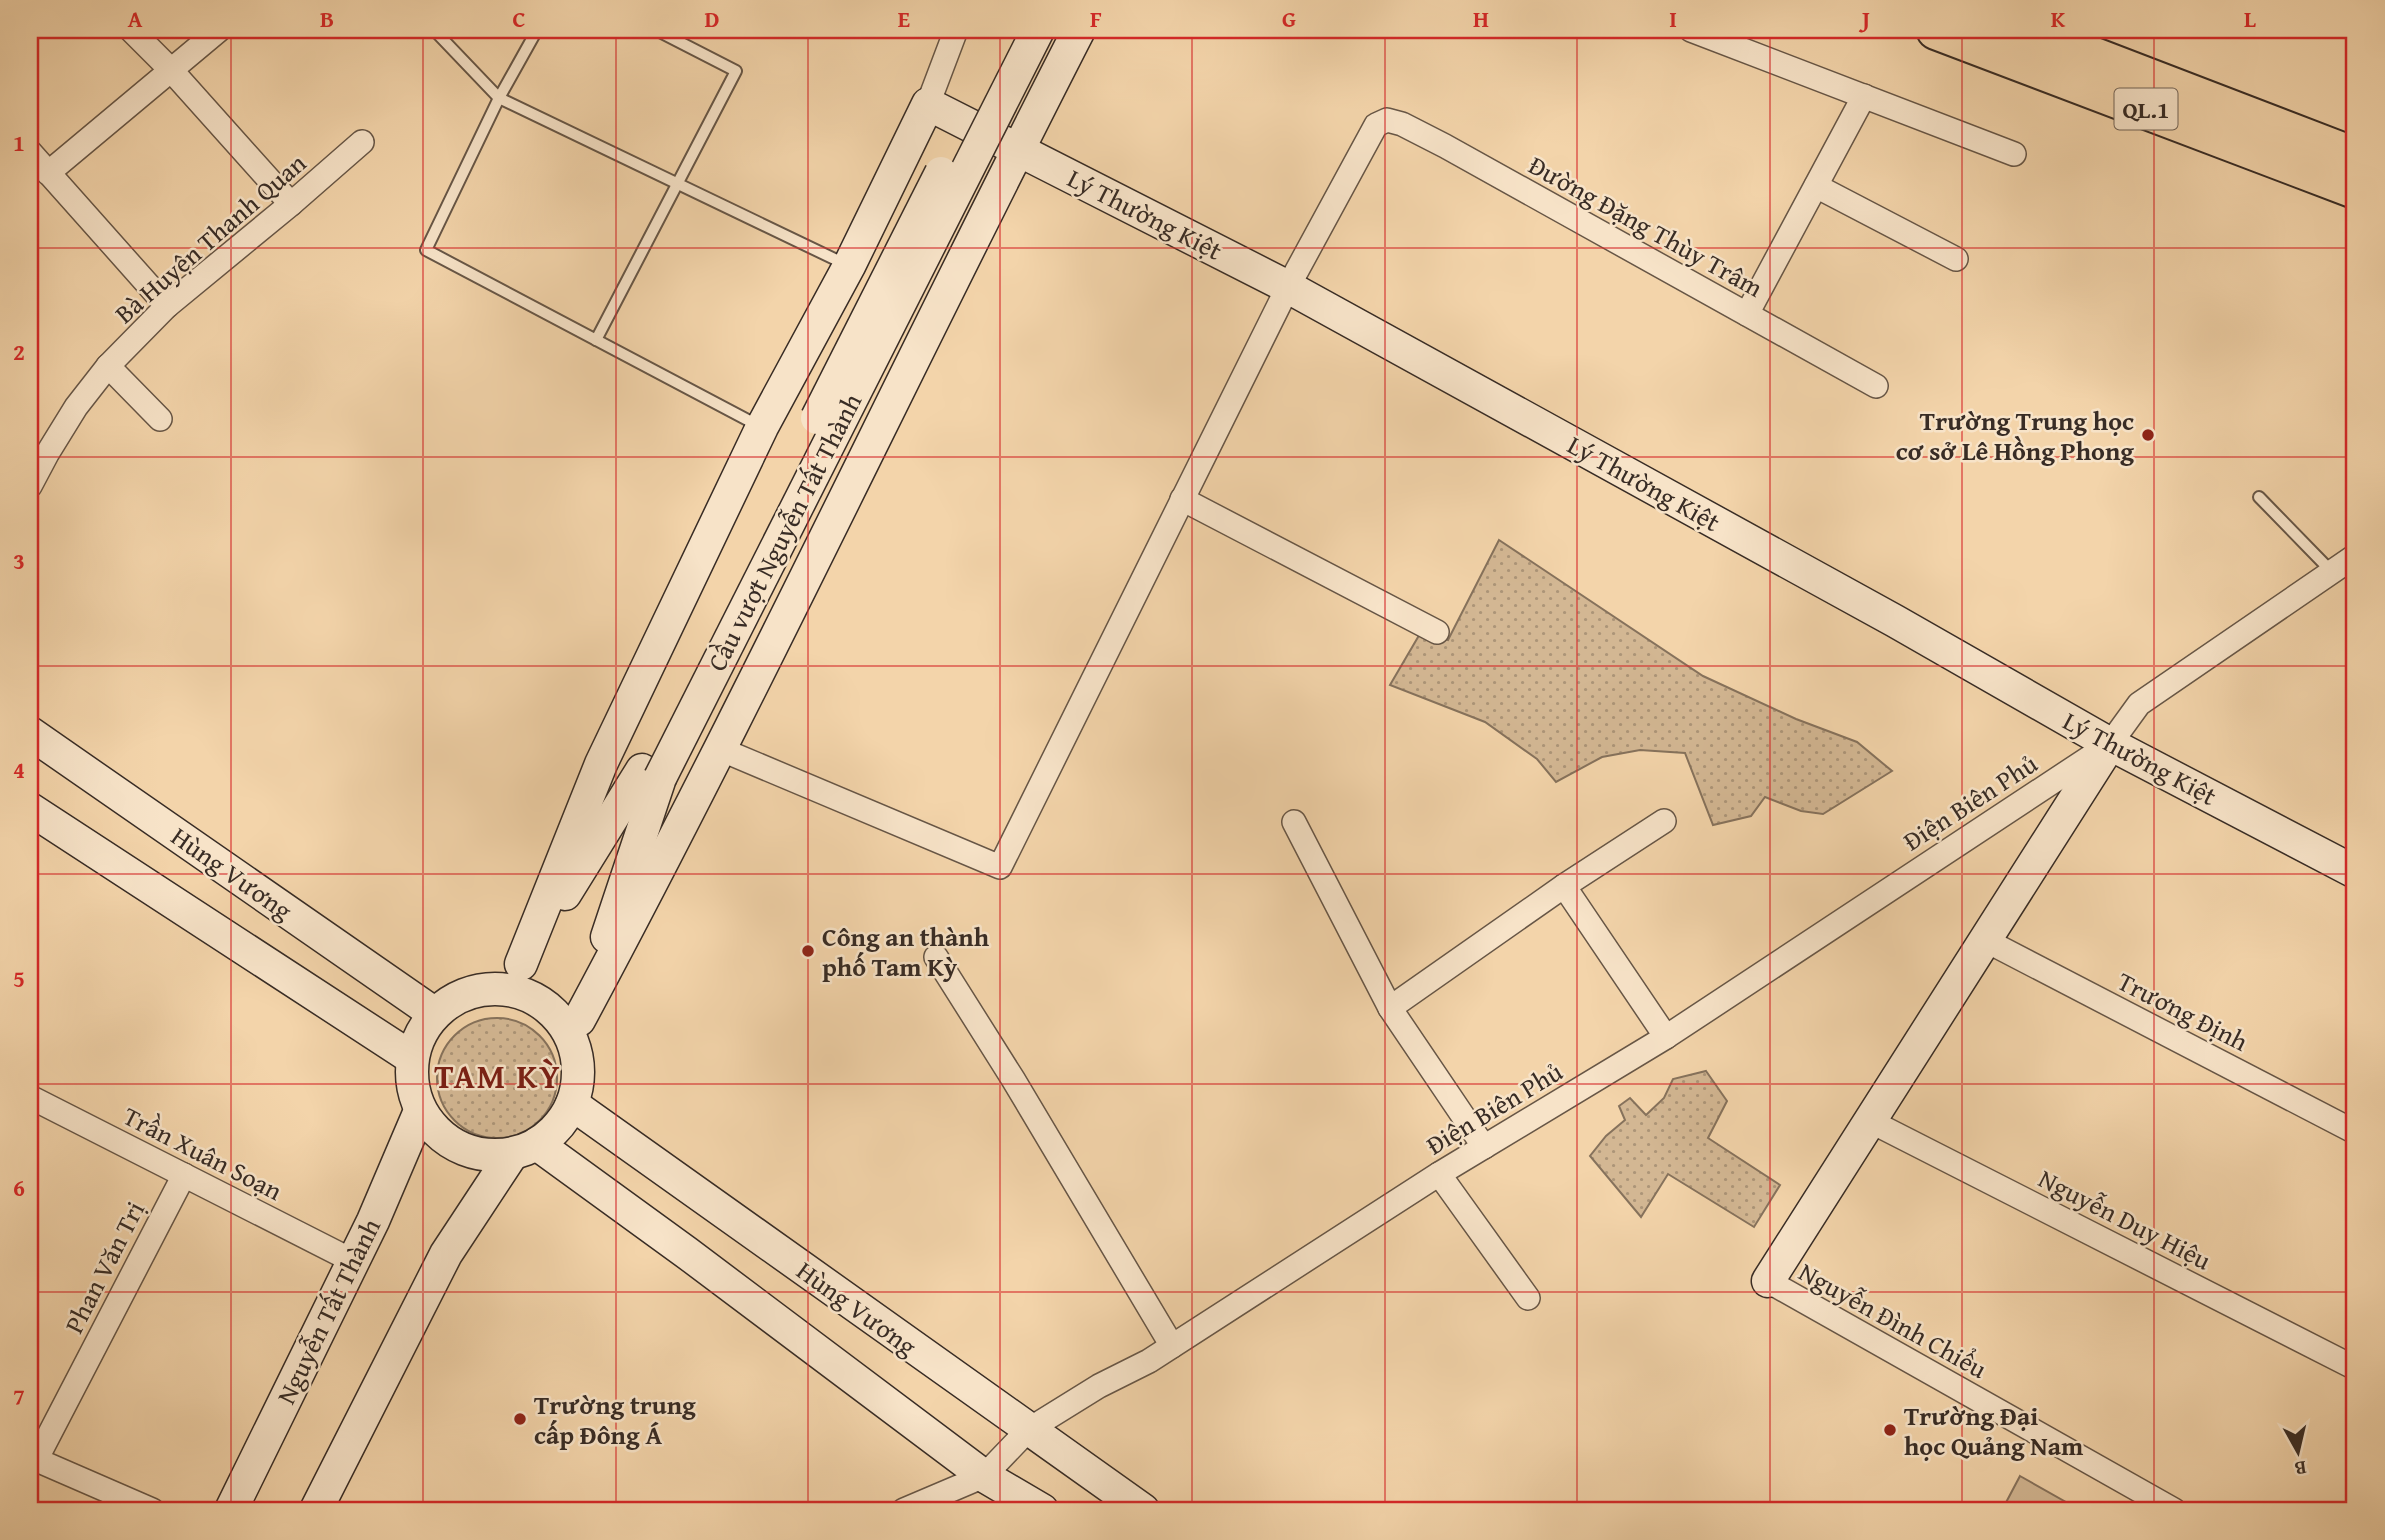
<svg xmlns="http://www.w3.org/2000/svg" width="2385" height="1540" viewBox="0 0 2385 1540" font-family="'Gentium Book Plus',serif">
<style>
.grass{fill:url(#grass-dots);stroke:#86725c;stroke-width:2}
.garden{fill:#d3b793;stroke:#86725c;stroke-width:2}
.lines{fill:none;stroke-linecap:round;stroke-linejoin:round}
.lane-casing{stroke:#675646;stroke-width:14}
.street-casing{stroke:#675646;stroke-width:26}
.secondary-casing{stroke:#382c25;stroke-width:35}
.highway-casing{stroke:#382c25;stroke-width:42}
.lane{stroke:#f7e3c8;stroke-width:10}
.street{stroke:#f7e3c8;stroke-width:23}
.secondary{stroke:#f7e3c8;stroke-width:32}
.highway{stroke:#f3d4aa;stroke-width:38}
.secondary-bridge-casing{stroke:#382c25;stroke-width:35;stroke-linecap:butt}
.secondary-bridge{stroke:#f7e3c8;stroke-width:32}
.grid{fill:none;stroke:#d62828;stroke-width:2;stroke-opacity:0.55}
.poi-dot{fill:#8f2418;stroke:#f7e3c8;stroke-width:2.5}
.labels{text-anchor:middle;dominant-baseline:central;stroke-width:5;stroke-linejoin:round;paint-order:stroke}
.shield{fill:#f7e3c8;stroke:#716356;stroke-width:2}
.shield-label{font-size:24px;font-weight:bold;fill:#382c25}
.street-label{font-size:26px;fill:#382c25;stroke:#f7e3c8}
.poi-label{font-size:26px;font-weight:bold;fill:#382c25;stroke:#f7e3c8;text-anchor:start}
.district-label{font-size:33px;font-weight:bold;letter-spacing:2px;fill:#7a1f14;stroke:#f7e3c8}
.neatline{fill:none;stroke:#d62828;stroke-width:2.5}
.grid-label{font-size:23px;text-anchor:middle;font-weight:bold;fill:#d62828}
</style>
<defs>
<pattern id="grass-dots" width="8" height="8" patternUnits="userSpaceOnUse" patternTransform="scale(1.75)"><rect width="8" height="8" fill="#d3b793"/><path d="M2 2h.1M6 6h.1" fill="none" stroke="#ac9578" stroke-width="1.8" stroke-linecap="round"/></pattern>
</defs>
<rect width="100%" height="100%" fill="#f3d4aa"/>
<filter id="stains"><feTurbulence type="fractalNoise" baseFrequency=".00286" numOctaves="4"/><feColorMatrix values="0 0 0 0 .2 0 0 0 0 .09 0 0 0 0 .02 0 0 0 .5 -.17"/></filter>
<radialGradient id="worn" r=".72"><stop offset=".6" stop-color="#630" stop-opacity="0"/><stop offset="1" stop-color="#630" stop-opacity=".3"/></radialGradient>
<g class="grass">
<path d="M 1499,540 L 1703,676 L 1796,719 L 1857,742 L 1892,771 L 1823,814 L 1801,811 L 1765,797 L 1751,816 L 1713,825 L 1685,753 L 1640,750 L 1602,757 L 1556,782 L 1537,759 L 1485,722 L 1390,685 L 1421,632 L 1448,640 Z"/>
<circle cx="497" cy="1078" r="60"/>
<path d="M 1706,1071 L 1727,1101 L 1708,1138 L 1780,1185 L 1754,1227 L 1668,1174 L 1641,1217 L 1590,1156 L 1606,1136 L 1625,1120 L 1619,1106 L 1630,1098 L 1646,1115 L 1664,1098 L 1673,1079 Z"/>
</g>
<path class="garden" d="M 2020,1476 L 2080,1510 L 2002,1510 Z"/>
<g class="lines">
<defs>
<g id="lane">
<path d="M 434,30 L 499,98 L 847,265"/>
<path d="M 537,30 L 499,98 L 426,250 L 759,426"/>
<path d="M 596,340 L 736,71 L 656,30"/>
<path d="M 2259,497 L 2333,573"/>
</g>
<g id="street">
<path d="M 131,30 L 171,70 L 291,204"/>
<path d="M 1691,30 L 2014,154"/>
<path d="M 928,104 L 956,30"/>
<path d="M 30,152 L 167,306"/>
<path d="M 48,173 L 219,30"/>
<path d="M 1816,186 L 1956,259"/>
<path d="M 1747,314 L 1864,96"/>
<path d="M 108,366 L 160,419"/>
<path d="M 30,486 L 47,454 L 76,407 L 108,366 L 167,306 L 291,204 L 362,142"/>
<path d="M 1182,499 L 1437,632"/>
<path d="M 720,749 L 1000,867 L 1288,287 L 1376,125 L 1387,120 L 1402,124 L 1445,146 L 1876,386"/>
<path d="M 1294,822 L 1390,1008 L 1484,1147"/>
<path d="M 1564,886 L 1666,1037"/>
<path d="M 1985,940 L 2355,1132"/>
<path d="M 936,957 L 1013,1079 L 1172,1346"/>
<path d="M 1390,1008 L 1564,886 L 1664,821"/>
<path d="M 30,1106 L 34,1099 L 353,1261"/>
<path d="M 1870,1121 L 2355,1368"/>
<path d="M 1439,1174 L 1528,1298"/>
<path d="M 1768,1281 L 2174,1510"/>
<path d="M 30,1457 L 152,1510"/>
<path d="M 36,1460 L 184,1175"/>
<path d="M 904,1510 L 984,1476 L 1028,1430 L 1099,1386 L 1149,1361 L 1439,1174 L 1666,1037 L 2110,744 L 2139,704 L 2355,556"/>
</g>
<g id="secondary">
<path d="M 30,733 L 435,1014"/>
<path d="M 30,809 L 412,1058"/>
<path d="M 565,894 L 642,770"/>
<path d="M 607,937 L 660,778"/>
<path d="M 521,964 L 601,764 L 762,427 L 849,266 L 928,104 L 1288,287 L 1895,621 L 2110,744 L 2355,872"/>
<circle cx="495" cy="1072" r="83"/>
<path d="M 579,1020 C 754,694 910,359 1079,30"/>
<path d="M 572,1104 L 1143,1510"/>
<path d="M 537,1144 L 687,1253 L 984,1476 L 1042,1510"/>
<path d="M 1768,1281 L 2110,744"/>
<path d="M 231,1510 L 373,1221 L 420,1111"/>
<path d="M 316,1510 L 446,1254 L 512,1154"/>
</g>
<g id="highway">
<path d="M 1936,30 L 2355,189"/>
<path d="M 2024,30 L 2355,157"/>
</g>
</defs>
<use href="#lane" class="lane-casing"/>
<use href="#street" class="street-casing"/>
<use href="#secondary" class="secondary-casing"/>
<use href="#highway" class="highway-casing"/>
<use href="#lane" class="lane"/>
<use href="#street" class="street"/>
<use href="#secondary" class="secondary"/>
<use href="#highway" class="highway"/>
<defs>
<g id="secondary-bridge">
<path d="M 817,418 L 941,173"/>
<path d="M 660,778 L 1038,30"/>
</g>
</defs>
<use href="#secondary-bridge" class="secondary-bridge-casing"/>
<use href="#secondary-bridge" class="secondary-bridge"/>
</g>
<path class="grid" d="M 231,30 L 231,1510M 423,30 L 423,1510M 616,30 L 616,1510M 808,30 L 808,1510M 1000,30 L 1000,1510M 1192,30 L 1192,1510M 1385,30 L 1385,1510M 1577,30 L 1577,1510M 1770,30 L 1770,1510M 1962,30 L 1962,1510M 2154,30 L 2154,1510M 30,248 L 2355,248M 30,457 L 2355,457M 30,666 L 2355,666M 30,874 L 2355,874M 30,1084 L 2355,1084M 30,1292 L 2355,1292"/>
<g class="poi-dot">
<circle cx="2148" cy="435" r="7"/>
<circle cx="808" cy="951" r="7"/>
<circle cx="520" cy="1419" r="7"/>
<circle cx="1890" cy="1430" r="7"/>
</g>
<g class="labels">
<rect class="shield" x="2114.5" y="88.5" width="63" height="41" rx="5"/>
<g class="shield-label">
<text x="2146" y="109">QL.1</text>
</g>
<g class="street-label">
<text transform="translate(1145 214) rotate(27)">Lý Thường Kiệt</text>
<text transform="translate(1646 226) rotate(29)">Đường Đặng Thùy Trâm</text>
<text transform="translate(210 238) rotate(-41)">Bà Huyện Thanh Quan</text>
<text transform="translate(1644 483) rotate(29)">Lý Thường Kiệt</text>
<text transform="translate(784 532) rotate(-63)">Cầu vượt Nguyễn Tất Thành</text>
<text transform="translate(2140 758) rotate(28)">Lý Thường Kiệt</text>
<text transform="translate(1970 802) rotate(-33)">Điện Biên Phủ</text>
<text transform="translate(232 873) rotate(35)">Hùng Vương</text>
<text transform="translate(2183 1011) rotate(27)">Trương Định</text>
<text transform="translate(1494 1108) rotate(-31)">Điện Biên Phủ</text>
<text transform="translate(203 1153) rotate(27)">Trần Xuân Soạn</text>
<text transform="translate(2125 1219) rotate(27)">Nguyễn Duy Hiệu</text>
<text transform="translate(104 1267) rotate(-63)">Phan Văn Trị</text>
<text transform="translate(857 1308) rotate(36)">Hùng Vương</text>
<text transform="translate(328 1311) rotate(-64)">Nguyễn Tất Thành</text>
<text transform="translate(1893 1320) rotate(29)">Nguyễn Đình Chiểu</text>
</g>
<g class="poi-label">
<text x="2134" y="420" text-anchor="end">Trường Trung học<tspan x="2134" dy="30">cơ sở Lê Hồng Phong</tspan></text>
<text x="822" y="936">Công an thành<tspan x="822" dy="30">phố Tam Kỳ</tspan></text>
<text x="534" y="1404">Trường trung<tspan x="534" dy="30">cấp Đông Á</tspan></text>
<text x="1904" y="1415">Trường Đại<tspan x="1904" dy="30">học Quảng Nam</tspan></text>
</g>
<g class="district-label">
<text x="498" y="1076">TAM KỲ</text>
</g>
</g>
<rect width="2385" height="1540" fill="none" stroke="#f3d4aa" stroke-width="77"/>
<g transform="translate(2298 1452) rotate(172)" stroke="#f7e3c8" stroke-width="5" paint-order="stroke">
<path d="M0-5L12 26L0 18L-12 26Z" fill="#382c25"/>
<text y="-10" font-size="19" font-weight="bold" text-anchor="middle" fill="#382c25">B</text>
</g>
<rect x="38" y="38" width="2308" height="1464" class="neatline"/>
<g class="grid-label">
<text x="135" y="27">A</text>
<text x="327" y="27">B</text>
<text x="519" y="27">C</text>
<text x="712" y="27">D</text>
<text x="904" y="27">E</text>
<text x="1096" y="27">F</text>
<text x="1289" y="27">G</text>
<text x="1481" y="27">H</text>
<text x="1673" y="27">I</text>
<text x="1866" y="27">J</text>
<text x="2058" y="27">K</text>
<text x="2250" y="27">L</text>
<text x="19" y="151">1</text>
<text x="19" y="360">2</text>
<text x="19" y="569">3</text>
<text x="19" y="778">4</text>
<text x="19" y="987">5</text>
<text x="19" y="1196">6</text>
<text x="19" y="1405">7</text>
</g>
<rect width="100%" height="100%" filter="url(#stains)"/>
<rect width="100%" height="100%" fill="url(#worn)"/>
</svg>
